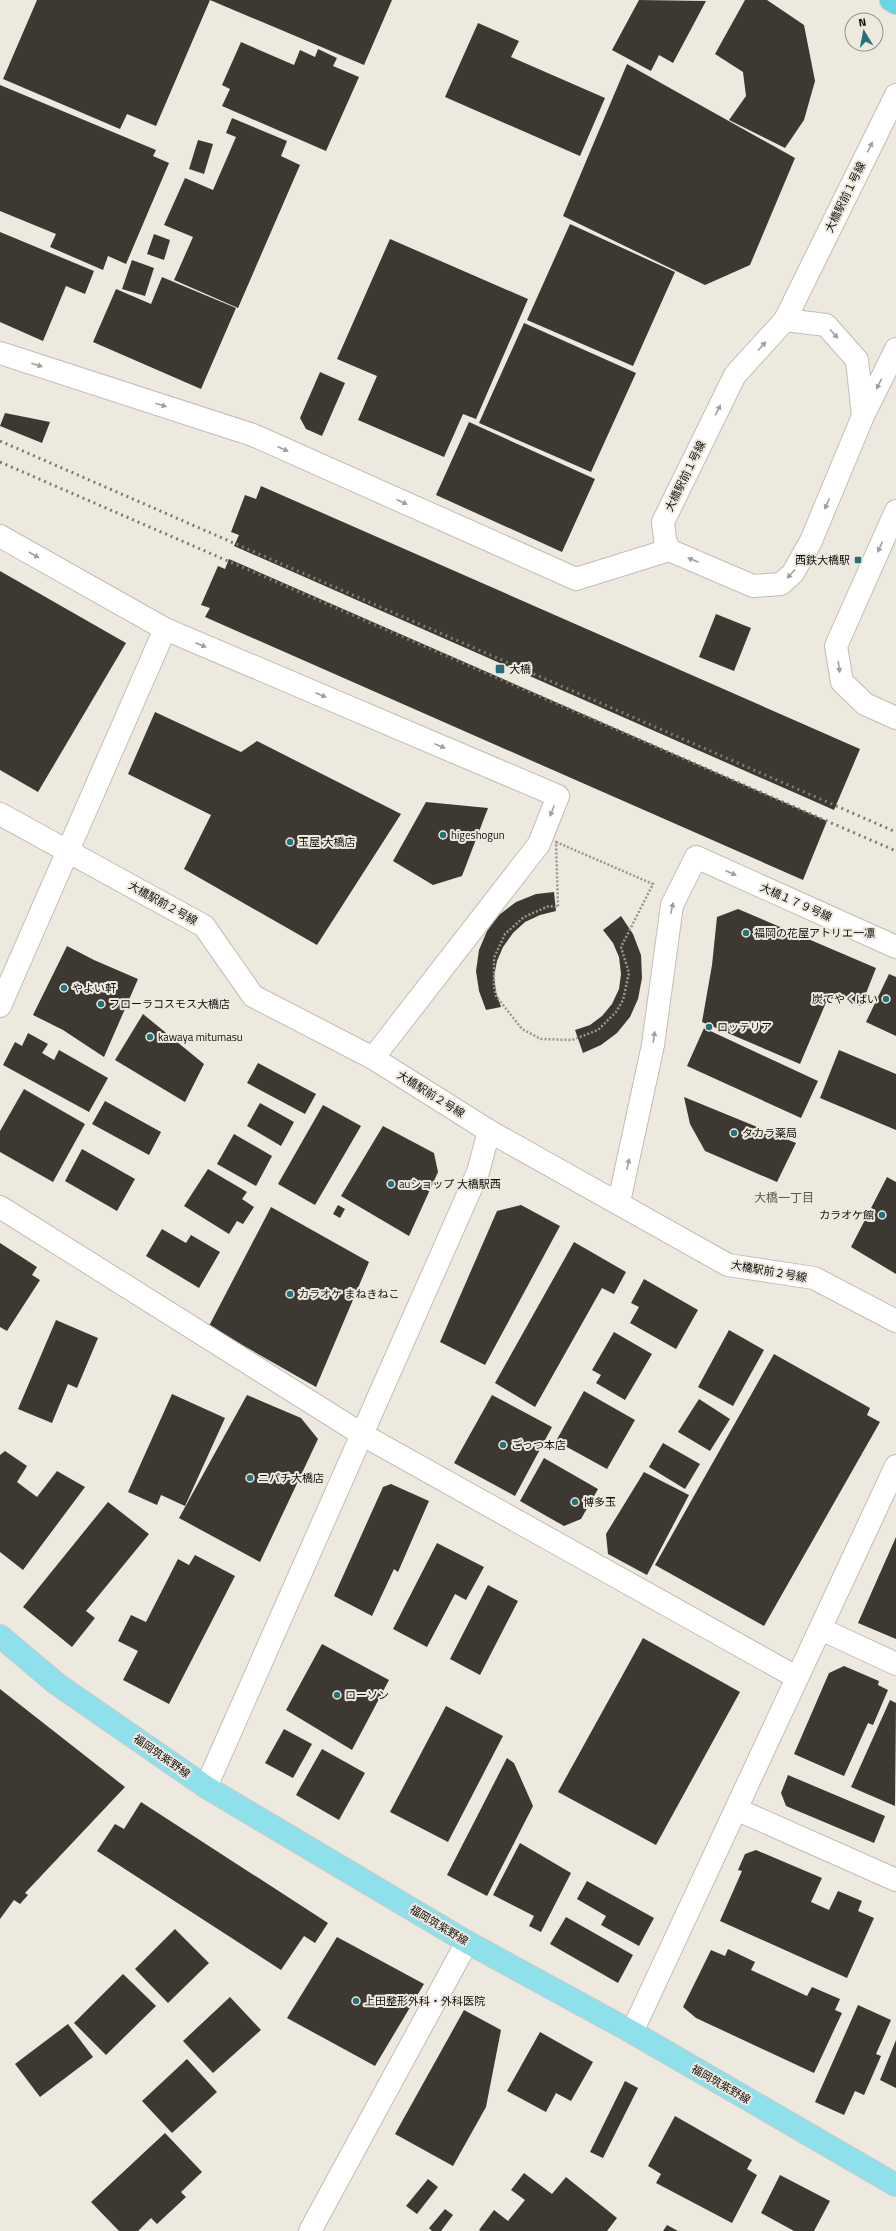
<svg xmlns="http://www.w3.org/2000/svg" width="896" height="2231" viewBox="0 0 896 2231" font-family="'Titillium Web','Noto Sans JP',sans-serif">
<style>
.building{fill:#3d3932}
.lines{fill:none;stroke-linecap:round;stroke-linejoin:round}
.minor-casing{stroke:#c2bdb4;stroke-width:24}
.tertiary-casing{stroke:#c2bdb4;stroke-width:24}
.primary-casing{stroke:#cacac9;stroke-width:24}
.trunk-casing{stroke:#cacac9;stroke-width:24}
.path{stroke:#99968e;stroke-width:2.5;stroke-dasharray:2 2;stroke-linecap:butt}
.minor{stroke:#fff;stroke-width:22}
.tertiary{stroke:#fff;stroke-width:22}
.primary{stroke:#8ee0eb;stroke-width:22}
.trunk{stroke:#68d6e4;stroke-width:22}
.rail{stroke:#7e7a74;stroke-width:3;stroke-dasharray:2 4;stroke-linecap:butt}
.oneway{fill:#9f9f9d}
.poi-dot{fill:#277079;stroke:#eee9df;stroke-width:1.5}
.labels{text-anchor:middle;dominant-baseline:central;stroke-width:4;stroke-linejoin:round;paint-order:stroke}
.street-label{font-size:11px;fill:#100e0b;stroke:#eee9df}
.poi-label{font-size:11px;fill:#100e0b;stroke:#eee9df;text-anchor:start}
.neighbourhood-label{font-size:12px;fill:#5c574f;stroke:#eee9df}
</style>
<rect width="100%" height="100%" fill="#eee9df"/>
<g class="building">
<path d="M 37,0 L 392,0 L 364,65 L 210,0 L 156,126 L 127,114 L 120,129 L 3,79 Z"/>
<path d="M 639,0 L 706,1 L 673,63 L 659,55 L 651,71 L 612,50 Z"/>
<path d="M 745,0 L 767,0 L 804,25 L 815,81 L 804,120 L 785,148 L 729,120 L 746,96 L 743,72 L 715,54 Z"/>
<path d="M 478,23 L 519,41 L 511,57 L 605,98 L 580,156 L 445,97 Z"/>
<path d="M 241,42 L 294,65 L 300,50 L 315,57 L 318,49 L 337,58 L 333,66 L 359,77 L 326,151 L 222,106 L 230,89 L 222,85 Z"/>
<path d="M 627,64 L 795,158 L 750,265 L 705,285 L 563,216 Z"/>
<path d="M 0,85 L 156,150 L 153,156 L 169,163 L 126,264 L 108,256 L 103,270 L 50,247 L 56,234 L 0,211 Z"/>
<path d="M 232,118 L 287,141 L 281,156 L 300,165 L 238,308 L 174,280 L 193,237 L 164,225 L 185,178 L 213,190 L 236,137 L 226,133 Z"/>
<path d="M 198,140 L 213,144 L 204,174 L 189,169 Z"/>
<path d="M 570,224 L 675,272 L 633,366 L 527,320 Z"/>
<path d="M 0,232 L 94,271 L 85,294 L 66,286 L 43,341 L 0,322 Z"/>
<path d="M 154,234 L 170,240 L 164,260 L 147,254 Z"/>
<path d="M 390,239 L 528,299 L 476,419 L 463,414 L 444,457 L 358,420 L 377,376 L 337,359 Z"/>
<path d="M 132,260 L 154,268 L 145,296 L 122,289 Z"/>
<path d="M 162,277 L 236,308 L 201,389 L 93,342 L 116,289 L 151,304 Z"/>
<path d="M 524,323 L 636,373 L 591,472 L 479,423 Z"/>
<path d="M 320,372 L 345,383 L 322,436 L 306,429 L 300,418 Z"/>
<path d="M 5,413 L 50,422 L 42,443 L 0,426 Z"/>
<path d="M 469,422 L 595,479 L 562,552 L 436,495 Z"/>
<path d="M 261,486 L 860,749 L 834,810 L 234,546 L 239,535 L 231,532 L 245,495 L 256,499 Z"/>
<path d="M 229,559 L 827,821 L 803,880 L 205,617 L 210,608 L 201,605 L 218,566 L 225,569 Z"/>
<path d="M 0,571 L 126,643 L 38,792 L 0,770 Z"/>
<path d="M 716,614 L 751,628 L 734,671 L 699,657 Z"/>
<path d="M 155,712 L 241,752 L 257,741 L 401,814 L 317,945 L 184,869 L 211,815 L 128,774 Z"/>
<path d="M 426,802 L 488,808 L 462,876 L 433,885 L 393,861 Z"/>
<path d="M 554,892 L 556,911 L 540,915 L 525,922 L 513,933 L 503,947 L 497,961 L 494,976 L 496,992 L 501,1007 L 486,1010 L 479,991 L 476,971 L 479,950 L 487,931 L 499,915 L 516,902 L 536,894 Z"/>
<path d="M 738,909 L 876,968 L 861,1006 L 830,993 L 800,1064 L 702,1022 L 712,965 L 717,917 Z"/>
<path d="M 621,916 L 633,934 L 641,955 L 642,978 L 638,999 L 630,1017 L 617,1033 L 601,1045 L 583,1053 L 575,1030 L 590,1025 L 602,1016 L 612,1004 L 619,989 L 621,974 L 619,957 L 613,943 L 603,930 Z"/>
<path d="M 67,946 L 94,960 L 138,979 L 104,1057 L 63,1030 L 33,1015 Z"/>
<path d="M 889,974 L 896,977 L 896,1036 L 866,1022 Z"/>
<path d="M 143,1014 L 204,1064 L 185,1102 L 115,1060 Z"/>
<path d="M 704,1028 L 818,1081 L 801,1118 L 687,1066 Z"/>
<path d="M 28,1033 L 48,1044 L 42,1053 L 54,1060 L 59,1050 L 108,1078 L 89,1112 L 3,1065 L 15,1042 L 22,1046 Z"/>
<path d="M 839,1050 L 896,1074 L 896,1130 L 820,1098 Z"/>
<path d="M 258,1063 L 316,1094 L 305,1114 L 247,1083 Z"/>
<path d="M 24,1089 L 85,1124 L 53,1182 L 0,1152 L 0,1131 Z"/>
<path d="M 684,1097 L 796,1143 L 777,1182 L 705,1151 L 690,1124 Z"/>
<path d="M 105,1101 L 161,1132 L 149,1155 L 92,1124 Z"/>
<path d="M 260,1103 L 294,1122 L 281,1146 L 247,1126 Z"/>
<path d="M 323,1105 L 361,1126 L 315,1205 L 278,1184 Z"/>
<path d="M 383,1126 L 434,1153 L 438,1172 L 409,1236 L 341,1196 Z"/>
<path d="M 234,1134 L 272,1156 L 256,1186 L 217,1164 Z"/>
<path d="M 82,1149 L 135,1179 L 117,1211 L 65,1181 Z"/>
<path d="M 208,1169 L 247,1192 L 242,1199 L 254,1207 L 243,1224 L 237,1221 L 229,1234 L 184,1206 Z"/>
<path d="M 887,1177 L 896,1182 L 896,1274 L 851,1247 Z"/>
<path d="M 338,1205 L 345,1209 L 340,1218 L 333,1214 Z"/>
<path d="M 521,1205 L 560,1226 L 485,1365 L 440,1342 L 497,1211 Z"/>
<path d="M 271,1207 L 369,1262 L 316,1387 L 209,1326 Z"/>
<path d="M 162,1229 L 186,1243 L 191,1235 L 220,1252 L 199,1288 L 146,1256 Z"/>
<path d="M 574,1242 L 626,1272 L 614,1294 L 602,1288 L 535,1407 L 495,1383 Z"/>
<path d="M 0,1243 L 37,1267 L 32,1275 L 40,1280 L 7,1331 L 0,1327 Z"/>
<path d="M 644,1279 L 698,1310 L 676,1349 L 630,1323 L 639,1307 L 631,1303 Z"/>
<path d="M 56,1320 L 98,1338 L 77,1388 L 68,1384 L 52,1423 L 18,1409 Z"/>
<path d="M 729,1330 L 764,1350 L 733,1406 L 698,1387 Z"/>
<path d="M 614,1332 L 652,1354 L 625,1400 L 596,1383 L 601,1375 L 592,1370 Z"/>
<path d="M 774,1354 L 870,1408 L 867,1415 L 880,1422 L 764,1626 L 655,1565 Z"/>
<path d="M 584,1391 L 635,1420 L 607,1469 L 556,1441 Z"/>
<path d="M 172,1394 L 225,1418 L 185,1506 L 161,1495 L 157,1505 L 128,1492 Z"/>
<path d="M 247,1395 L 301,1418 L 318,1439 L 260,1562 L 179,1518 Z"/>
<path d="M 492,1395 L 552,1427 L 515,1496 L 454,1463 Z"/>
<path d="M 699,1399 L 730,1419 L 710,1451 L 678,1432 Z"/>
<path d="M 663,1443 L 700,1464 L 685,1489 L 649,1467 Z"/>
<path d="M 5,1451 L 27,1466 L 17,1482 L 37,1497 L 57,1471 L 85,1487 L 23,1570 L 0,1552 L 0,1455 Z"/>
<path d="M 544,1458 L 598,1489 L 581,1519 L 564,1526 L 520,1501 Z"/>
<path d="M 644,1472 L 689,1495 L 647,1575 L 608,1554 L 606,1534 Z"/>
<path d="M 391,1484 L 429,1501 L 398,1572 L 394,1569 L 372,1616 L 334,1596 L 383,1487 Z"/>
<path d="M 108,1502 L 149,1534 L 86,1611 L 95,1618 L 72,1647 L 23,1607 Z"/>
<path d="M 896,1537 L 896,1639 L 858,1623 Z"/>
<path d="M 437,1543 L 484,1567 L 466,1600 L 455,1594 L 427,1647 L 393,1629 Z"/>
<path d="M 195,1555 L 235,1576 L 169,1704 L 123,1680 L 138,1651 L 118,1641 L 131,1615 L 146,1622 L 178,1559 L 189,1565 Z"/>
<path d="M 488,1585 L 518,1601 L 480,1675 L 450,1659 Z"/>
<path d="M 643,1638 L 740,1692 L 656,1845 L 558,1792 Z"/>
<path d="M 322,1644 L 389,1680 L 352,1750 L 286,1710 Z"/>
<path d="M 844,1666 L 879,1681 L 878,1685 L 888,1690 L 873,1725 L 868,1723 L 844,1776 L 794,1754 L 829,1673 Z"/>
<path d="M 0,1689 L 125,1787 L 25,1893 L 28,1895 L 20,1904 L 14,1900 L 0,1919 Z"/>
<path d="M 890,1700 L 896,1703 L 895,1806 L 851,1787 Z"/>
<path d="M 446,1706 L 503,1736 L 448,1842 L 390,1812 Z"/>
<path d="M 284,1729 L 312,1744 L 293,1778 L 265,1763 Z"/>
<path d="M 322,1749 L 365,1773 L 339,1820 L 296,1795 Z"/>
<path d="M 507,1758 L 514,1763 L 533,1806 L 487,1896 L 447,1875 Z"/>
<path d="M 788,1775 L 885,1816 L 874,1843 L 786,1806 L 781,1793 Z"/>
<path d="M 141,1802 L 328,1923 L 315,1943 L 304,1936 L 281,1970 L 97,1851 L 115,1824 L 124,1829 Z"/>
<path d="M 520,1843 L 571,1873 L 541,1932 L 529,1926 L 534,1916 L 493,1895 Z"/>
<path d="M 756,1850 L 822,1878 L 811,1902 L 829,1910 L 838,1891 L 862,1901 L 858,1911 L 874,1918 L 847,1978 L 720,1921 L 742,1871 L 738,1870 L 745,1854 Z"/>
<path d="M 587,1881 L 654,1918 L 639,1946 L 601,1925 L 606,1916 L 577,1899 Z"/>
<path d="M 566,1917 L 633,1955 L 618,1983 L 550,1944 Z"/>
<path d="M 175,1929 L 209,1963 L 168,2003 L 135,1969 Z"/>
<path d="M 337,1937 L 424,1984 L 375,2066 L 287,2018 Z"/>
<path d="M 728,1949 L 755,1962 L 751,1970 L 807,1996 L 812,1987 L 840,1999 L 835,2010 L 842,2013 L 814,2073 L 696,2018 L 683,2007 L 711,1950 L 725,1956 Z"/>
<path d="M 123,1974 L 156,2006 L 106,2055 L 74,2023 Z"/>
<path d="M 230,1997 L 261,2030 L 213,2073 L 183,2041 Z"/>
<path d="M 858,2005 L 891,2020 L 876,2054 L 881,2056 L 864,2095 L 855,2091 L 844,2115 L 815,2102 Z"/>
<path d="M 464,2010 L 501,2030 L 486,2107 L 453,2166 L 395,2134 Z"/>
<path d="M 68,2024 L 93,2057 L 40,2097 L 15,2064 Z"/>
<path d="M 540,2032 L 593,2062 L 571,2101 L 556,2093 L 546,2112 L 507,2091 Z"/>
<path d="M 896,2040 L 896,2088 L 880,2080 Z"/>
<path d="M 187,2059 L 217,2092 L 172,2133 L 142,2101 Z"/>
<path d="M 625,2081 L 638,2088 L 603,2158 L 590,2152 Z"/>
<path d="M 675,2116 L 752,2160 L 747,2169 L 757,2175 L 732,2223 L 656,2183 L 661,2174 L 648,2166 Z"/>
<path d="M 165,2133 L 202,2172 L 181,2192 L 186,2197 L 157,2224 L 151,2218 L 138,2231 L 119,2231 L 91,2202 Z"/>
<path d="M 524,2173 L 552,2194 L 566,2177 L 617,2218 L 607,2231 L 481,2231 L 479,2230 L 494,2210 L 508,2221 L 525,2200 L 511,2190 Z"/>
<path d="M 780,2175 L 830,2201 L 814,2231 L 794,2231 L 761,2213 Z"/>
<path d="M 428,2179 L 438,2187 L 417,2214 L 406,2206 Z"/>
<path d="M 445,2209 L 453,2215 L 441,2231 L 432,2231 L 429,2228 Z"/>
<path d="M 667,2225 L 678,2231 L 663,2231 Z"/>
</g>
<g class="lines">
<defs>
<g id="minor">
<path d="M 896,95 L 785,320 L 735,375 L 663,522 L 665,539 L 669,550 L 753,586 L 781,584 L 793,573 L 811,541 L 863,416 L 896,349"/>
<path d="M 785,320 L 826,325 L 857,360 L 863,416"/>
<path d="M 0,353 L 253,435 L 576,579 L 669,550"/>
<path d="M 896,511 L 836,646 L 842,682 L 865,704 L 896,718"/>
<path d="M 0,536 L 165,629 L 558,796 L 539,844 L 373,1058"/>
<path d="M 0,814 L 204,926 L 253,996 L 373,1058 L 489,1131 L 728,1265 L 814,1278 L 896,1321"/>
<path d="M 0,1006 L 165,629"/>
<path d="M 619,1202 L 653,1045 L 672,905 L 696,857 L 896,947"/>
<path d="M 0,1207 L 363,1435 L 796,1677"/>
<path d="M 821,1629 L 896,1664"/>
<path d="M 736,1809 L 896,1880"/>
<path d="M 632,2032 L 896,1466"/>
<path d="M 310,2231 L 467,1942"/>
</g>
<path id="tertiary" d="M 206,1787 L 478,1172 L 489,1131"/>
<path id="primary" d="M 0,1636 L 57,1684 L 206,1787 L 467,1942 L 632,2032 L 896,2185"/>
<path id="trunk" d="M 891,0 L 896,3"/>
</defs>
<use href="#minor" class="minor-casing"/>
<use href="#tertiary" class="tertiary-casing"/>
<use href="#primary" class="primary-casing"/>
<use href="#trunk" class="trunk-casing"/>
<path class="path" d="M 556,842 L 653,884 L 621,947 L 629,973 L 623,1000 L 616,1012 L 598,1030 L 572,1040 L 541,1039 L 522,1029 L 496,996 L 494,986 L 494,958 L 505,934 L 524,917 L 549,906 L 558,907 Z"/>
<use href="#minor" class="minor"/>
<use href="#tertiary" class="tertiary"/>
<use href="#primary" class="primary"/>
<use href="#trunk" class="trunk"/>
<g class="rail">
<path d="M 0,441 L 896,832"/>
<path d="M 0,462 L 896,851"/>
</g>
</g>
<defs><path id="oneway-solid" d="M-6-.8H1V-3.2L6.5 0L1 3.2V.8H-6Z"/></defs>
<g class="oneway">
<use href="#oneway-solid" transform="translate(870 147) rotate(-64)"/>
<use href="#oneway-solid" transform="translate(834 334) rotate(48)"/>
<use href="#oneway-solid" transform="translate(762 346) rotate(-48)"/>
<use href="#oneway-solid" transform="translate(37 365) rotate(18)"/>
<use href="#oneway-solid" transform="translate(879 384) rotate(116)"/>
<use href="#oneway-solid" transform="translate(161 405) rotate(18)"/>
<use href="#oneway-solid" transform="translate(718 410) rotate(-64)"/>
<use href="#oneway-solid" transform="translate(283 449) rotate(24)"/>
<use href="#oneway-solid" transform="translate(402 502) rotate(24)"/>
<use href="#oneway-solid" transform="translate(827 504) rotate(113)"/>
<use href="#oneway-solid" transform="translate(880 547) rotate(114)"/>
<use href="#oneway-solid" transform="translate(34 555) rotate(30)"/>
<use href="#oneway-solid" transform="translate(693 560) rotate(-157)"/>
<use href="#oneway-solid" transform="translate(791 574) rotate(132)"/>
<use href="#oneway-solid" transform="translate(201 645) rotate(23)"/>
<use href="#oneway-solid" transform="translate(839 667) rotate(82)"/>
<use href="#oneway-solid" transform="translate(321 695) rotate(23)"/>
<use href="#oneway-solid" transform="translate(440 746) rotate(23)"/>
<use href="#oneway-solid" transform="translate(552 811) rotate(112)"/>
<use href="#oneway-solid" transform="translate(731 873) rotate(24)"/>
<use href="#oneway-solid" transform="translate(672 908) rotate(-77)"/>
<use href="#oneway-solid" transform="translate(654 1037) rotate(-82)"/>
<use href="#oneway-solid" transform="translate(628 1164) rotate(-78)"/>
</g>
<g class="poi-dot">
<rect x="854" y="556" width="8" height="8" rx="2"/>
<rect x="495" y="664" width="10" height="10" rx="2"/>
<circle cx="443" cy="835" r="4"/>
<circle cx="290" cy="842" r="4"/>
<circle cx="746" cy="933" r="4"/>
<circle cx="64" cy="988" r="4"/>
<circle cx="886" cy="999" r="4"/>
<circle cx="101" cy="1004" r="4"/>
<circle cx="709" cy="1027" r="4"/>
<circle cx="150" cy="1037" r="4"/>
<circle cx="734" cy="1133" r="4"/>
<circle cx="391" cy="1184" r="4"/>
<circle cx="882" cy="1215" r="4"/>
<circle cx="290" cy="1294" r="4"/>
<circle cx="503" cy="1445" r="4"/>
<circle cx="250" cy="1478" r="4"/>
<circle cx="575" cy="1502" r="4"/>
<circle cx="337" cy="1695" r="4"/>
<circle cx="356" cy="2001" r="4"/>
</g>
<g class="labels">
<g class="street-label">
<text transform="translate(845 197) rotate(-64)">大橋駅前１号線</text>
<text transform="translate(685 476) rotate(-64)">大橋駅前１号線</text>
<text transform="translate(796 902) rotate(24)">大橋１７９号線</text>
<text transform="translate(163 903) rotate(29)">大橋駅前２号線</text>
<text transform="translate(431 1094) rotate(32)">大橋駅前２号線</text>
<text transform="translate(769 1271) rotate(10)">大橋駅前２号線</text>
<text transform="translate(162 1756) rotate(35)">福岡筑紫野線</text>
<text transform="translate(439 1925) rotate(31)">福岡筑紫野線</text>
<text transform="translate(721 2084) rotate(30)">福岡筑紫野線</text>
</g>
<g class="poi-label">
<text x="850" y="560" text-anchor="end">西鉄大橋駅</text>
<text x="509" y="669">大橋</text>
<text x="451" y="835">higeshogun</text>
<text x="298" y="842">玉屋 大橋店</text>
<text x="754" y="933">福岡の花屋アトリエ一凛</text>
<text x="72" y="988">やよい軒</text>
<text x="878" y="999" text-anchor="end">炭でやくばい</text>
<text x="109" y="1004">フローラコスモス大橋店</text>
<text x="717" y="1027">ロッテリア</text>
<text x="158" y="1037">kawaya mitumasu</text>
<text x="742" y="1133">タカラ薬局</text>
<text x="399" y="1184">auショップ 大橋駅西</text>
<text x="874" y="1215" text-anchor="end">カラオケ館</text>
<text x="298" y="1294">カラオケ まねきねこ</text>
<text x="511" y="1445">ごっつ本店</text>
<text x="258" y="1478">ニパチ大橋店</text>
<text x="583" y="1502">博多玉</text>
<text x="345" y="1695">ローソン</text>
<text x="364" y="2001">上田整形外科・外科医院</text>
</g>
<g class="neighbourhood-label">
<text x="784" y="1197">大橋一丁目</text>
</g>
</g>
<g transform="translate(864 32) rotate(350)"><circle r="19" fill="#eee9df" stroke="#95918a"/>
<path d="M0-3L7 15L0 10L-7 15Z" fill="#277079"/>
<text y="-6" font-size="11" font-weight="bold" text-anchor="middle" fill="#100e0b">N</text>
</g>
</svg>
